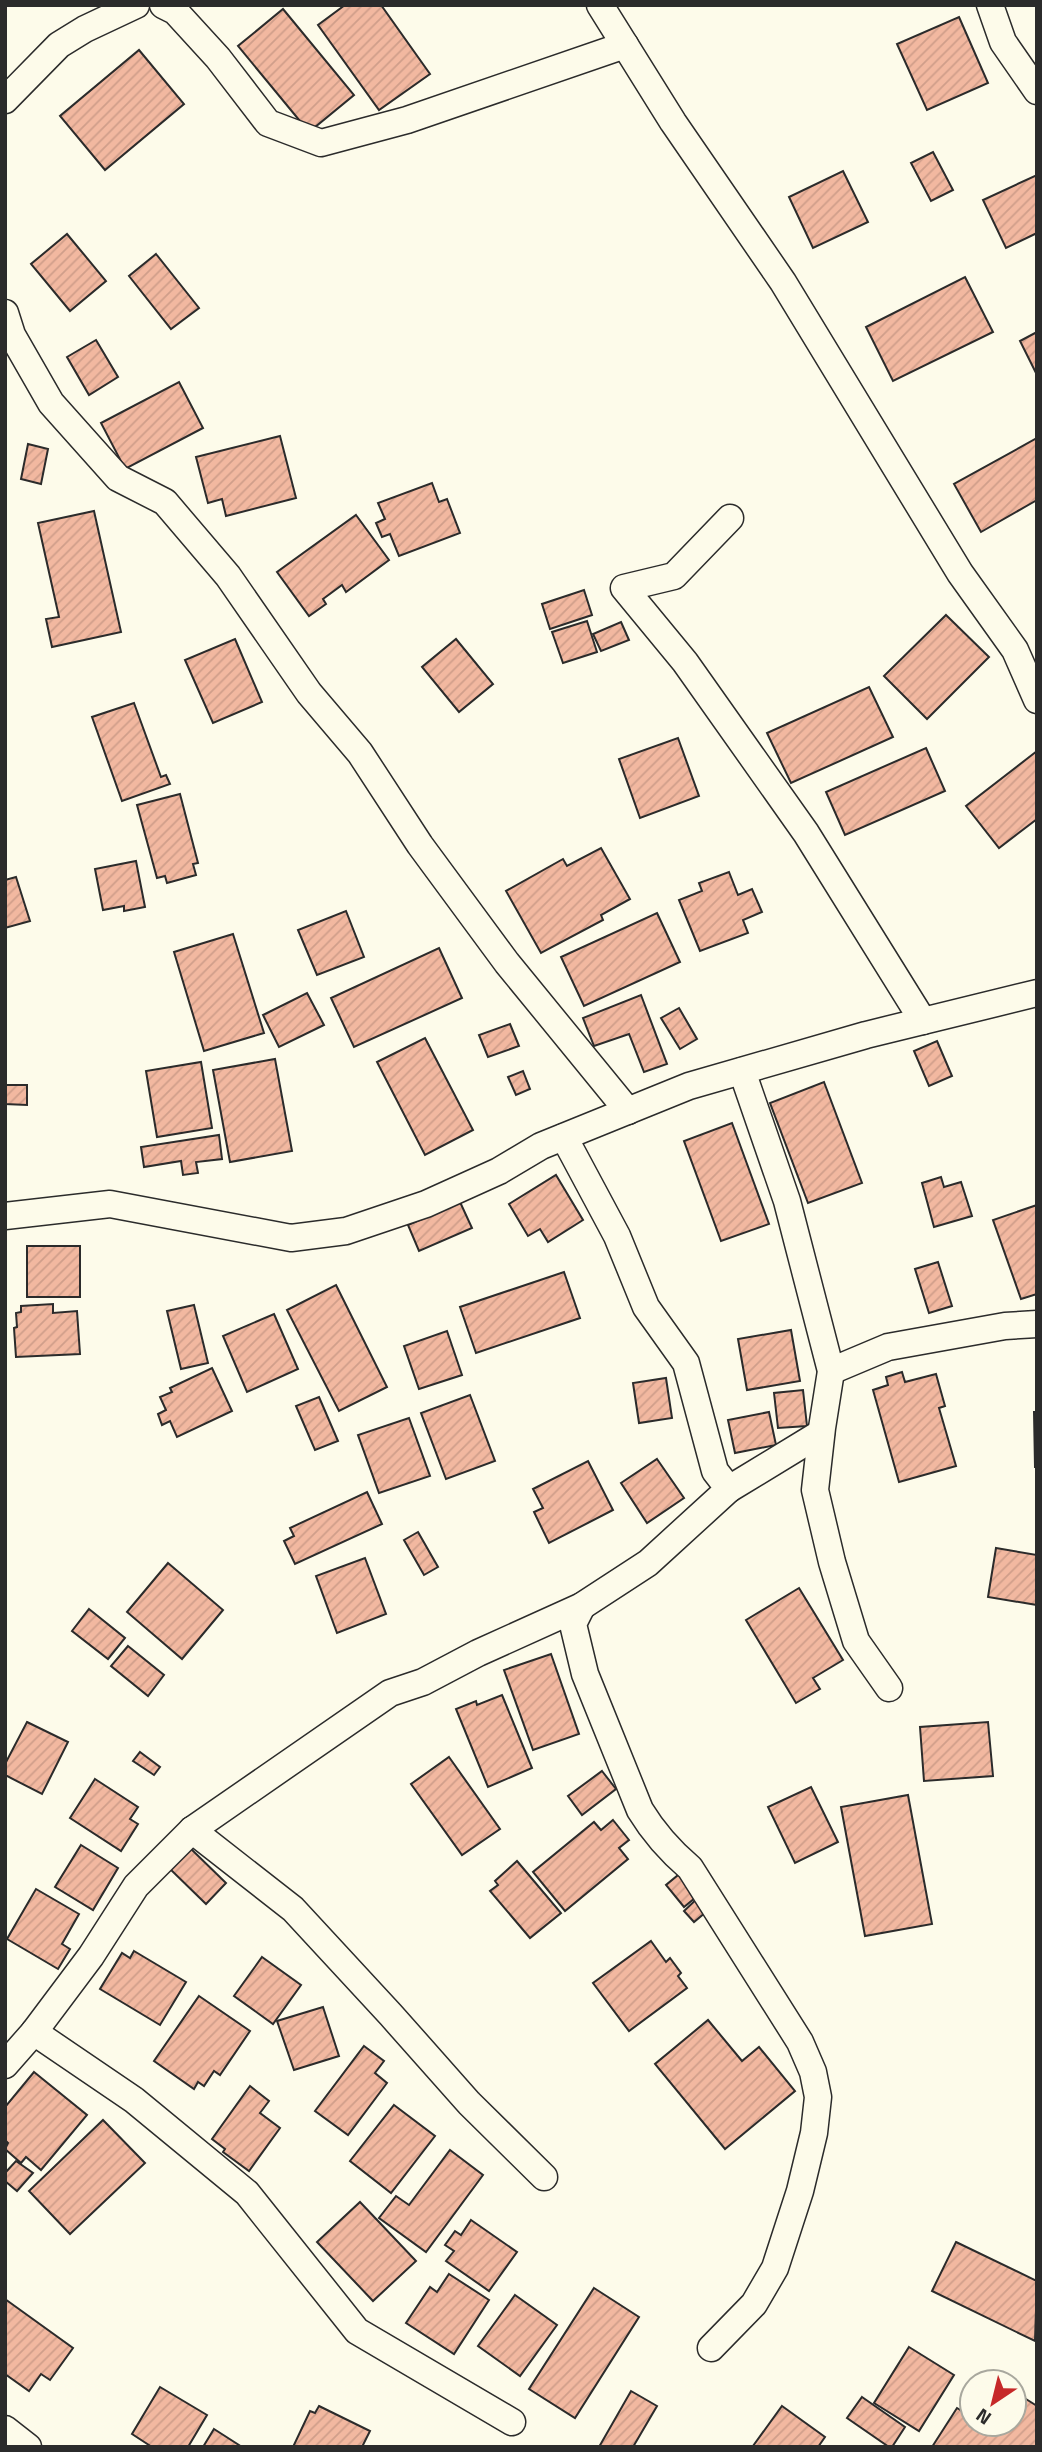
<svg xmlns="http://www.w3.org/2000/svg" width="1042" height="2452" viewBox="0 0 1042 2452" font-family="'Titillium Web',sans-serif">
<style>
.building{fill:url(#building-hatch);stroke:#2b2b2b;stroke-width:2}
.lines{fill:none;stroke-linecap:round;stroke-linejoin:round}
.street-casing{stroke:#2b2b2b;stroke-width:29}
.street{stroke:#fdfbea;stroke-width:26}
</style>
<defs>
<pattern id="building-hatch" width="6" height="6" patternUnits="userSpaceOnUse" patternTransform="scale(1.75)"><rect width="6" height="6" fill="#f2b8a0"/><path d="M-1 1l2-2M0 6l6-6M5 7l2-2" fill="none" stroke="#d09e8a"/></pattern>
</defs>
<rect width="100%" height="100%" fill="#fdfbea"/>
<g class="building">
<path d="M 345,5 L 381,5 L 430,74 L 379,110 L 318,25 Z"/>
<path d="M 283,9 L 354,95 L 309,132 L 238,46 Z"/>
<path d="M 959,17 L 988,83 L 927,110 L 897,44 Z"/>
<path d="M 139,50 L 184,104 L 105,170 L 60,116 Z"/>
<path d="M 933,152 L 953,190 L 931,201 L 911,163 Z"/>
<path d="M 843,171 L 868,222 L 813,248 L 789,197 Z"/>
<path d="M 1037,175 L 1037,233 L 1006,248 L 983,200 Z"/>
<path d="M 67,234 L 106,281 L 70,311 L 31,264 Z"/>
<path d="M 156,254 L 199,308 L 171,329 L 129,276 Z"/>
<path d="M 965,277 L 993,332 L 893,381 L 866,327 Z"/>
<path d="M 1037,332 L 1037,375 L 1020,341 Z"/>
<path d="M 96,340 L 118,377 L 89,395 L 67,357 Z"/>
<path d="M 179,382 L 203,428 L 125,469 L 101,423 Z"/>
<path d="M 280,436 L 296,498 L 226,516 L 222,499 L 208,503 L 196,457 Z"/>
<path d="M 1037,438 L 1037,500 L 981,532 L 954,484 Z"/>
<path d="M 28,444 L 48,449 L 41,484 L 21,479 Z"/>
<path d="M 432,483 L 439,502 L 447,499 L 460,533 L 399,556 L 390,534 L 382,537 L 376,523 L 385,519 L 378,503 Z"/>
<path d="M 94,511 L 121,632 L 52,647 L 46,619 L 59,617 L 38,523 Z"/>
<path d="M 356,515 L 389,560 L 346,592 L 342,585 L 323,599 L 326,604 L 309,616 L 277,572 Z"/>
<path d="M 584,590 L 592,615 L 550,629 L 542,604 Z"/>
<path d="M 946,615 L 989,657 L 927,719 L 884,676 Z"/>
<path d="M 587,621 L 597,652 L 563,663 L 552,632 Z"/>
<path d="M 621,622 L 629,640 L 601,651 L 593,634 Z"/>
<path d="M 235,639 L 262,702 L 213,723 L 185,660 Z"/>
<path d="M 456,639 L 493,684 L 459,712 L 422,667 Z"/>
<path d="M 869,687 L 893,737 L 791,783 L 767,733 Z"/>
<path d="M 134,703 L 161,777 L 166,775 L 170,784 L 122,801 L 92,717 Z"/>
<path d="M 678,738 L 699,796 L 640,818 L 619,759 Z"/>
<path d="M 926,748 L 945,791 L 845,835 L 826,792 Z"/>
<path d="M 1037,751 L 1037,819 L 999,848 L 966,806 Z"/>
<path d="M 180,794 L 198,863 L 193,864 L 196,875 L 167,883 L 165,876 L 157,878 L 137,805 Z"/>
<path d="M 601,848 L 630,899 L 601,915 L 603,920 L 541,953 L 506,891 L 563,859 L 567,866 Z"/>
<path d="M 136,861 L 145,907 L 124,911 L 124,906 L 103,910 L 95,869 Z"/>
<path d="M 729,872 L 738,895 L 752,889 L 762,912 L 743,920 L 748,933 L 700,951 L 679,900 L 702,891 L 699,883 Z"/>
<path d="M 16,877 L 30,921 L 5,928 L 5,880 Z"/>
<path d="M 346,911 L 364,957 L 317,975 L 298,930 Z"/>
<path d="M 657,913 L 680,962 L 584,1006 L 561,957 Z"/>
<path d="M 233,934 L 264,1033 L 204,1051 L 174,952 Z"/>
<path d="M 439,948 L 462,998 L 354,1047 L 331,998 Z"/>
<path d="M 307,993 L 324,1025 L 279,1047 L 263,1015 Z"/>
<path d="M 641,995 L 667,1064 L 644,1072 L 629,1034 L 594,1046 L 583,1018 Z"/>
<path d="M 679,1008 L 697,1039 L 680,1049 L 661,1018 Z"/>
<path d="M 510,1024 L 519,1046 L 488,1057 L 479,1035 Z"/>
<path d="M 425,1038 L 473,1130 L 425,1155 L 377,1062 Z"/>
<path d="M 937,1041 L 952,1076 L 929,1086 L 914,1051 Z"/>
<path d="M 275,1059 L 292,1151 L 230,1162 L 213,1070 Z"/>
<path d="M 201,1062 L 212,1128 L 157,1137 L 146,1071 Z"/>
<path d="M 523,1071 L 530,1089 L 516,1095 L 508,1077 Z"/>
<path d="M 824,1082 L 862,1183 L 808,1203 L 770,1103 Z"/>
<path d="M 5,1085 L 27,1085 L 27,1105 L 5,1104 Z"/>
<path d="M 732,1123 L 769,1224 L 721,1241 L 684,1141 Z"/>
<path d="M 219,1135 L 222,1159 L 196,1162 L 198,1173 L 183,1175 L 181,1161 L 144,1167 L 141,1147 Z"/>
<path d="M 556,1175 L 583,1220 L 548,1242 L 540,1229 L 528,1236 L 509,1204 Z"/>
<path d="M 941,1177 L 944,1187 L 961,1182 L 972,1216 L 934,1227 L 922,1183 Z"/>
<path d="M 460,1202 L 472,1228 L 419,1251 L 408,1225 Z"/>
<path d="M 1037,1205 L 1037,1294 L 1021,1299 L 993,1220 Z"/>
<rect x="27" y="1246" width="53" height="51"/>
<path d="M 938,1262 L 952,1306 L 929,1313 L 915,1269 Z"/>
<path d="M 564,1272 L 580,1318 L 476,1353 L 460,1307 Z"/>
<path d="M 336,1285 L 387,1387 L 339,1411 L 287,1310 Z"/>
<path d="M 53,1304 L 53,1313 L 77,1311 L 80,1354 L 16,1357 L 14,1328 L 17,1327 L 16,1313 L 21,1312 L 21,1306 Z"/>
<path d="M 194,1305 L 208,1363 L 181,1369 L 167,1311 Z"/>
<path d="M 274,1314 L 298,1369 L 247,1392 L 223,1336 Z"/>
<path d="M 791,1330 L 800,1381 L 747,1390 L 738,1339 Z"/>
<path d="M 447,1331 L 462,1375 L 419,1389 L 404,1346 Z"/>
<path d="M 212,1368 L 232,1411 L 177,1437 L 170,1421 L 162,1425 L 158,1414 L 166,1410 L 160,1397 L 172,1392 L 170,1388 Z"/>
<path d="M 902,1372 L 905,1382 L 936,1374 L 945,1406 L 939,1408 L 956,1466 L 899,1482 L 873,1390 L 888,1385 L 886,1377 Z"/>
<path d="M 666,1378 L 672,1418 L 639,1423 L 633,1383 Z"/>
<path d="M 803,1390 L 807,1426 L 778,1428 L 774,1393 Z"/>
<path d="M 470,1395 L 495,1461 L 446,1479 L 421,1413 Z"/>
<path d="M 319,1397 L 338,1441 L 315,1450 L 296,1406 Z"/>
<path d="M 769,1412 L 776,1445 L 735,1453 L 728,1420 Z"/>
<path d="M 1034,1412 L 1037,1412 L 1037,1467 L 1035,1467 Z"/>
<path d="M 409,1418 L 430,1476 L 379,1493 L 358,1435 Z"/>
<path d="M 657,1459 L 684,1498 L 647,1523 L 621,1483 Z"/>
<path d="M 588,1461 L 613,1510 L 549,1543 L 534,1512 L 543,1508 L 533,1489 Z"/>
<path d="M 367,1492 L 382,1524 L 295,1564 L 284,1541 L 294,1536 L 290,1528 Z"/>
<path d="M 418,1532 L 438,1567 L 424,1575 L 404,1540 Z"/>
<path d="M 996,1548 L 1037,1555 L 1037,1605 L 988,1597 Z"/>
<path d="M 365,1558 L 386,1614 L 337,1633 L 316,1576 Z"/>
<path d="M 168,1563 L 223,1610 L 182,1659 L 127,1612 Z"/>
<path d="M 799,1588 L 843,1660 L 813,1678 L 820,1689 L 796,1703 L 746,1620 Z"/>
<path d="M 89,1609 L 125,1638 L 108,1659 L 72,1631 Z"/>
<path d="M 128,1646 L 164,1675 L 148,1696 L 111,1666 Z"/>
<path d="M 551,1654 L 579,1734 L 533,1750 L 504,1670 Z"/>
<path d="M 502,1695 L 532,1768 L 488,1787 L 456,1709 L 476,1701 L 477,1705 Z"/>
<path d="M 27,1722 L 68,1742 L 42,1794 L 5,1775 L 5,1764 Z"/>
<path d="M 988,1722 L 993,1776 L 924,1781 L 920,1727 Z"/>
<path d="M 140,1752 L 160,1767 L 154,1775 L 133,1761 Z"/>
<path d="M 449,1757 L 500,1829 L 462,1855 L 411,1784 Z"/>
<path d="M 602,1771 L 616,1789 L 582,1815 L 568,1796 Z"/>
<path d="M 95,1779 L 138,1807 L 130,1819 L 138,1824 L 121,1851 L 70,1818 Z"/>
<path d="M 811,1787 L 838,1842 L 795,1863 L 768,1807 Z"/>
<path d="M 908,1795 L 932,1924 L 865,1936 L 841,1807 Z"/>
<path d="M 613,1820 L 629,1840 L 619,1848 L 628,1859 L 565,1911 L 533,1872 L 594,1822 L 601,1830 Z"/>
<path d="M 81,1845 L 118,1868 L 93,1910 L 55,1887 Z"/>
<path d="M 188,1846 L 226,1883 L 206,1904 L 168,1867 Z"/>
<path d="M 517,1861 L 561,1913 L 530,1938 L 490,1891 L 498,1885 L 495,1881 Z"/>
<path d="M 683,1871 L 701,1893 L 684,1907 L 666,1885 Z"/>
<path d="M 36,1889 L 79,1914 L 62,1944 L 70,1949 L 58,1969 L 7,1939 Z"/>
<path d="M 701,1895 L 712,1907 L 694,1922 L 684,1911 Z"/>
<path d="M 651,1941 L 666,1962 L 670,1958 L 681,1973 L 678,1976 L 687,1988 L 629,2031 L 593,1983 Z"/>
<path d="M 134,1951 L 186,1982 L 160,2025 L 100,1989 L 122,1953 L 130,1958 Z"/>
<path d="M 262,1957 L 301,1985 L 273,2024 L 234,1996 Z"/>
<path d="M 199,1996 L 250,2031 L 220,2075 L 214,2071 L 204,2086 L 198,2082 L 194,2089 L 154,2061 Z"/>
<path d="M 323,2007 L 339,2056 L 294,2070 L 277,2021 Z"/>
<path d="M 708,2020 L 742,2061 L 759,2047 L 795,2091 L 725,2149 L 655,2064 Z"/>
<path d="M 364,2046 L 384,2061 L 375,2073 L 387,2083 L 348,2135 L 315,2111 Z"/>
<path d="M 34,2072 L 87,2115 L 41,2170 L 26,2157 L 21,2163 L 5,2149 L 8,2143 L 5,2140 L 5,2107 Z"/>
<path d="M 250,2086 L 269,2101 L 260,2113 L 280,2128 L 249,2171 L 223,2152 L 225,2149 L 212,2139 Z"/>
<path d="M 394,2105 L 435,2136 L 391,2193 L 350,2161 Z"/>
<path d="M 103,2120 L 145,2163 L 70,2234 L 29,2191 Z"/>
<path d="M 450,2150 L 483,2175 L 426,2252 L 379,2218 L 396,2196 L 409,2205 Z"/>
<path d="M 16,2161 L 33,2173 L 17,2191 L 5,2181 L 5,2173 Z"/>
<path d="M 360,2202 L 416,2261 L 373,2301 L 317,2242 Z"/>
<path d="M 471,2220 L 517,2252 L 489,2291 L 446,2261 L 454,2251 L 445,2245 L 455,2231 L 461,2235 Z"/>
<path d="M 956,2242 L 1037,2281 L 1035,2341 L 932,2291 Z"/>
<path d="M 449,2274 L 489,2300 L 454,2354 L 406,2323 L 430,2287 L 437,2292 Z"/>
<path d="M 594,2288 L 639,2317 L 575,2418 L 529,2389 Z"/>
<path d="M 515,2295 L 557,2325 L 520,2376 L 478,2346 Z"/>
<path d="M 5,2299 L 73,2348 L 50,2380 L 41,2374 L 29,2391 L 5,2374 Z"/>
<path d="M 909,2347 L 954,2375 L 919,2431 L 874,2403 Z"/>
<path d="M 160,2387 L 207,2415 L 188,2447 L 152,2447 L 132,2434 Z"/>
<path d="M 631,2391 L 657,2406 L 633,2447 L 599,2447 Z"/>
<path d="M 1018,2394 L 1037,2406 L 1037,2447 L 932,2447 L 957,2408 L 972,2417 L 972,2424 L 983,2424 L 994,2431 L 998,2424 L 1014,2424 L 1014,2399 Z"/>
<path d="M 862,2397 L 905,2427 L 892,2447 L 889,2447 L 847,2418 Z"/>
<path d="M 319,2406 L 370,2431 L 362,2447 L 293,2447 L 310,2411 L 315,2413 Z"/>
<path d="M 782,2406 L 825,2437 L 818,2447 L 753,2446 Z"/>
<path d="M 214,2429 L 242,2447 L 203,2447 Z"/>
</g>
<g class="lines">
<defs>
<g id="street">
<path d="M 163,5 L 175,11 L 218,58 L 268,123 L 321,143 L 407,120 L 625,45"/>
<path d="M 600,5 L 673,122 L 783,282 L 960,573 L 1015,650 L 1037,700"/>
<path d="M 990,5 L 1003,42 L 1037,91"/>
<path d="M 5,100 L 59,45 L 85,29 L 136,5"/>
<path d="M 5,313 L 12,335 L 51,403 L 118,478 L 165,502 L 228,576 L 309,693 L 360,753 L 420,845 L 507,963 L 628,1111"/>
<path d="M 730,518 L 674,576 L 624,588 L 685,662 L 806,833 L 923,1021"/>
<path d="M 742,1071 L 787,1201 L 831,1371 L 822,1428 L 815,1490 L 832,1562 L 856,1641 L 889,1688"/>
<path d="M 5,1216 L 110,1204 L 291,1238 L 346,1231 L 426,1204 L 499,1171 L 541,1146 L 689,1086 L 866,1035 L 1037,993"/>
<path d="M 831,1371 L 888,1347 L 1005,1326 L 1037,1324"/>
<path d="M 729,1489 L 821,1433"/>
<path d="M 582,1606 L 573,1624 L 585,1674 L 640,1810 C 654,1833 670,1851 690,1868 L 800,2042 L 813,2072 L 818,2097 L 814,2133 L 800,2191 L 775,2268 L 754,2304 L 711,2348"/>
<path d="M 192,1830 L 293,1909 L 391,2015 L 469,2103 L 544,2177"/>
<path d="M 34,2032 L 134,2100 L 247,2193 L 357,2331 L 512,2422"/>
<path d="M 5,2065 L 34,2032 L 91,1956 L 136,1886 L 192,1830 L 390,1693 L 423,1682 L 478,1653 L 582,1606 L 648,1563 L 729,1489 L 715,1471 L 686,1363 L 646,1307 L 617,1236 L 564,1137"/>
<path d="M 5,2429 L 28,2447"/>
</g>
</defs>
<use href="#street" class="street-casing"/>
<use href="#street" class="street"/>
</g>
<rect width="1042" height="2452" fill="none" stroke="#2b2b2b" stroke-width="14"/>
<g transform="translate(993 2403) rotate(215)"><circle r="33" fill="#fdfbea" stroke="#a9a89e" stroke-width="2"/>
<path d="M0-5L12 26L0 18L-12 26Z" fill="#c62828"/>
<text y="-10" font-size="19" font-weight="bold" text-anchor="middle" fill="#2b2b2b">N</text>
</g>
</svg>
